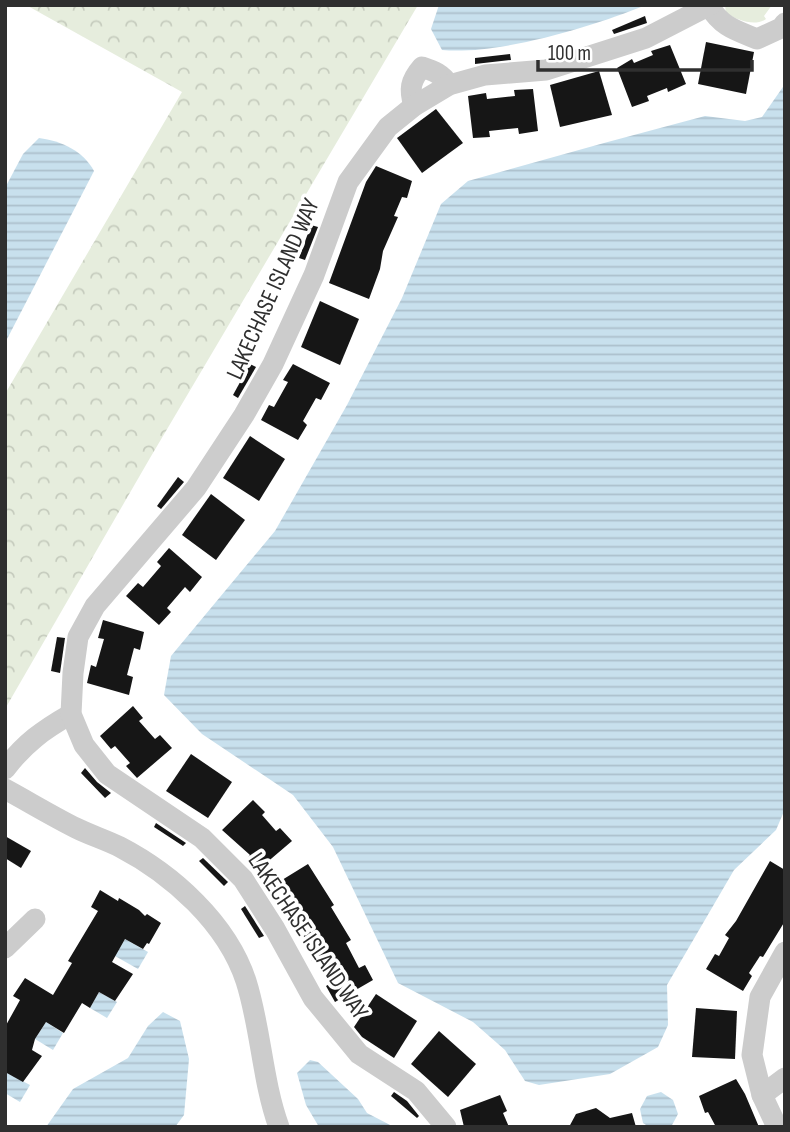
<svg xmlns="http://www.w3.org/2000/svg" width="790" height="1132" viewBox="0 0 790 1132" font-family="'Sofia Sans Condensed',sans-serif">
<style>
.green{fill:#e6eddd}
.forest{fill:url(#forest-crowns)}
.water{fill:url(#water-rules)}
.building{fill:#161616}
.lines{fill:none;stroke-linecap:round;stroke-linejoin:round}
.minor{stroke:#ccc;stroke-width:21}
.labels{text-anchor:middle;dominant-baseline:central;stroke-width:7;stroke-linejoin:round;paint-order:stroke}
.street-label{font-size:24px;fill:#2f2f2f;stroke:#fff}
</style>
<defs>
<pattern id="forest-crowns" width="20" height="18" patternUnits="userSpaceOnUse" patternTransform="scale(1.75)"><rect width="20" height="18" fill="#e6eddd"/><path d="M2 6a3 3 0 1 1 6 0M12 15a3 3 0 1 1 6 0" fill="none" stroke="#c6ccbe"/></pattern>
<pattern id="water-rules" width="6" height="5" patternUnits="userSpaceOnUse" patternTransform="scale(1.75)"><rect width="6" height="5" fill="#c8e0ed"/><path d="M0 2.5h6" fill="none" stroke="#acc0cc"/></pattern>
</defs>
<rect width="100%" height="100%" fill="#fff"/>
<path class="green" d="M 725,5 L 772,5 L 764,16 L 766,19 C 755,27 737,20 726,13 Z"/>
<path class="forest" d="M 26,5 L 418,5 L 150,458 L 5,709 L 5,394 L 182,92 Z"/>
<g class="water">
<path d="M 439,5 L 646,5 C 592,27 499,55 442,50 L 431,29 Z"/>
<path d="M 785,84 L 785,809 L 776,830 L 734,870 L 667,985 L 668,1025 L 658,1047 L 610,1074 L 539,1085 L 525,1081 L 505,1050 L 473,1022 L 398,983 L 333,847 L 293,795 L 202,734 L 164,695 L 171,656 L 275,531 L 347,405 L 402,298 L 441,204 L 468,181 L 604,143 L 705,116 L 745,121 L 762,117 Z"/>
<path d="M 39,138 C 62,141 83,151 94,171 L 5,343 L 5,188 L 23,154 Z"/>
<path d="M 125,939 L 148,952 L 138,969 L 115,956 Z"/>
<path d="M 99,992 L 117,1002 L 107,1018 L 90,1008 Z"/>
<path d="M 163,1012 L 180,1021 L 189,1059 L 184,1115 L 175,1127 L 46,1127 L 73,1089 L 128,1058 L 148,1026 Z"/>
<path d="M 46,1022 L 63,1033 L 53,1050 L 35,1039 Z"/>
<path d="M 310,1060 L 318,1062 L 358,1099 L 367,1113 L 394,1127 L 319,1127 L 306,1105 L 297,1073 Z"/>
<path d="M 7,1073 L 30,1085 L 20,1102 L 5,1093 Z"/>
<path d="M 661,1092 L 673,1100 L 678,1114 L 671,1127 L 649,1127 L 643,1123 L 640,1109 L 647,1096 Z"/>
</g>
<g class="building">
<path d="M 645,16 L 647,23 L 614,34 L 612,30 Z"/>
<path d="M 706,42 L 754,52 L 746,94 L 698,84 Z"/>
<path d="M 670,45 L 686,84 L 668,92 L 667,88 L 647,96 L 649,101 L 632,107 L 617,68 L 632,59 L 634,63 L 653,55 L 651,51 Z"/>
<path d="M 510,54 L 511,60 L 475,64 L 475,58 Z"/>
<path d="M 599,71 L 612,115 L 560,127 L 550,85 Z"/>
<path d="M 533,89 L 538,131 L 519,134 L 518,128 L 489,131 L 490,137 L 473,138 L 468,96 L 486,93 L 487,99 L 515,96 L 514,90 Z"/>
<path d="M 436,109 L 463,143 L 422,173 L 397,138 Z"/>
<path d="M 376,166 L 412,181 L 407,198 L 402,197 L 394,216 L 398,217 L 383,251 L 380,269 L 369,299 L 329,283 L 366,182 Z"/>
<path d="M 311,225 L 318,227 L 305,260 L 299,258 Z"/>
<path d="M 320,301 L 359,319 L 340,365 L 301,347 Z"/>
<path d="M 257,309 L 269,315 L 253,345 L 241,338 Z"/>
<path d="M 250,364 L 256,367 L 238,398 L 233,395 Z"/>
<path d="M 293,364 L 330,383 L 321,400 L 316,398 L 303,421 L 307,425 L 298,440 L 261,420 L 269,405 L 274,407 L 288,382 L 283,380 Z"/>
<path d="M 250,436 L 285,459 L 259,501 L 223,478 Z"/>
<path d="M 178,477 L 184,482 L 161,509 L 157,506 Z"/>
<path d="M 211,494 L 245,520 L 216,560 L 182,535 Z"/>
<path d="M 169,548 L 202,577 L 190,592 L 185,587 L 167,608 L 171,612 L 159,625 L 126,596 L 138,583 L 143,587 L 161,566 L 157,562 Z"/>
<path d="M 103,620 L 144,632 L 140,650 L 134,648 L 127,675 L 133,677 L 129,695 L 87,683 L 91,665 L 96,667 L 104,639 L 98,638 Z"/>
<path d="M 57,637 L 65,638 L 60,673 L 51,671 Z"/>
<path d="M 133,706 L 143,718 L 139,721 L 155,739 L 160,735 L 172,748 L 137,778 L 126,766 L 130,763 L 115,746 L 111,749 L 100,736 Z"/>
<path d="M 191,754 L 232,782 L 208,818 L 166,791 Z"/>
<path d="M 85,768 L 97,782 L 111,793 L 105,798 L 81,773 Z"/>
<path d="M 253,800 L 265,812 L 262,815 L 276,831 L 280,828 L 292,841 L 258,870 L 247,859 L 250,855 L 222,830 Z"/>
<path d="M 156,823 L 186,843 L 183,846 L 154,827 Z"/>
<path d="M 5,836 L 31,851 L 21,868 L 5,858 Z"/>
<path d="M 203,858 L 228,882 L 224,886 L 199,861 Z"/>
<path d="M 770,861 L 785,870 L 785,921 L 763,957 L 760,956 L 749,973 L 752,976 L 743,991 L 706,969 L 715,954 L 719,956 L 729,938 L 725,935 L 736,921 Z"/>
<path d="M 308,864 L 334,905 L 331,907 L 351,940 L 346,943 L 359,968 L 365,965 L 373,980 L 335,1002 L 326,986 L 331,983 L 318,959 L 312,961 L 304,945 L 308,943 L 269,888 Z"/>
<path d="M 100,890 L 118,901 L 119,898 L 139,910 L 145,916 L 147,914 L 161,923 L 149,944 L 147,943 L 143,949 L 125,939 L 112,962 L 133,974 L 115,1001 L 99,992 L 90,1008 L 82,1003 L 64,1033 L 46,1022 L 35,1039 L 32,1050 L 42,1056 L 23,1082 L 5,1072 L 5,1027 L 20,1000 L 13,996 L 25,978 L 53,995 L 72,963 L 68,961 L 98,911 L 91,907 Z"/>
<path d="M 245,906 L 264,936 L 259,938 L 241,909 Z"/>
<path d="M 376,994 L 417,1021 L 394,1058 L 362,1037 L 354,1027 Z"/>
<path d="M 696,1008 L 737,1011 L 735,1059 L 692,1057 Z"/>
<path d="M 439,1031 L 476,1064 L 448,1097 L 411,1064 Z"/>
<path d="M 736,1079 L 745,1094 L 759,1127 L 716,1127 L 708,1112 L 705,1113 L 699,1096 Z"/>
<path d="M 394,1092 L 407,1101 L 419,1116 L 417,1118 L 391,1096 Z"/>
<path d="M 500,1095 L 507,1111 L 503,1113 L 509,1127 L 464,1127 L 460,1110 Z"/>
<path d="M 596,1108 L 610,1118 L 632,1113 L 636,1127 L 569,1127 L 576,1114 Z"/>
</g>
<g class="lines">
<g class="minor">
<path d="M 709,6 C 722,27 735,30 757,39 L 781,28 L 785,23"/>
<path d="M 414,106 C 409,89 410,81 422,67 C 434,71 442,74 449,85"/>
<path d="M 5,769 C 25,743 43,730 71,714"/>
<path d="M 5,789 C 29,802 52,816 76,828 C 90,835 106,840 120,847 C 172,874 227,923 246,981 C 261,1028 262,1080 279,1127"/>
<path d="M 5,948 L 35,919"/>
<path d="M 762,1095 L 785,1078"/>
<path d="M 446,1127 L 416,1091 L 359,1054 L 313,998 L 275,929 L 243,879 L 202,838 L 107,774 L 84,745 L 71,714 L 73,673 L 78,637 L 95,606 L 196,488 L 244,415 L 273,364 L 314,275 L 348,182 L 388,127 L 414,106 L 449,85 L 485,75 L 546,70 L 646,38 L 710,5"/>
<path d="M 777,1127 L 762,1095 L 752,1055 L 760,997 L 785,952"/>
</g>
</g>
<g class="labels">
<g class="street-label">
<text transform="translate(273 289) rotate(-66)">LAKECHASE ISLAND WAY</text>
<text transform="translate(308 936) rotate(56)">LAKECHASE ISLAND WAY</text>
</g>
</g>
<rect width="790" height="1132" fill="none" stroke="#2f2f2f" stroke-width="14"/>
<path d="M538 60v10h214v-10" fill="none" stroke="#2f2f2f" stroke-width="3.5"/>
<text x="548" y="60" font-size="21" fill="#2f2f2f" stroke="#ffffff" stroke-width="5" paint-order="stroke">100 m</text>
</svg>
